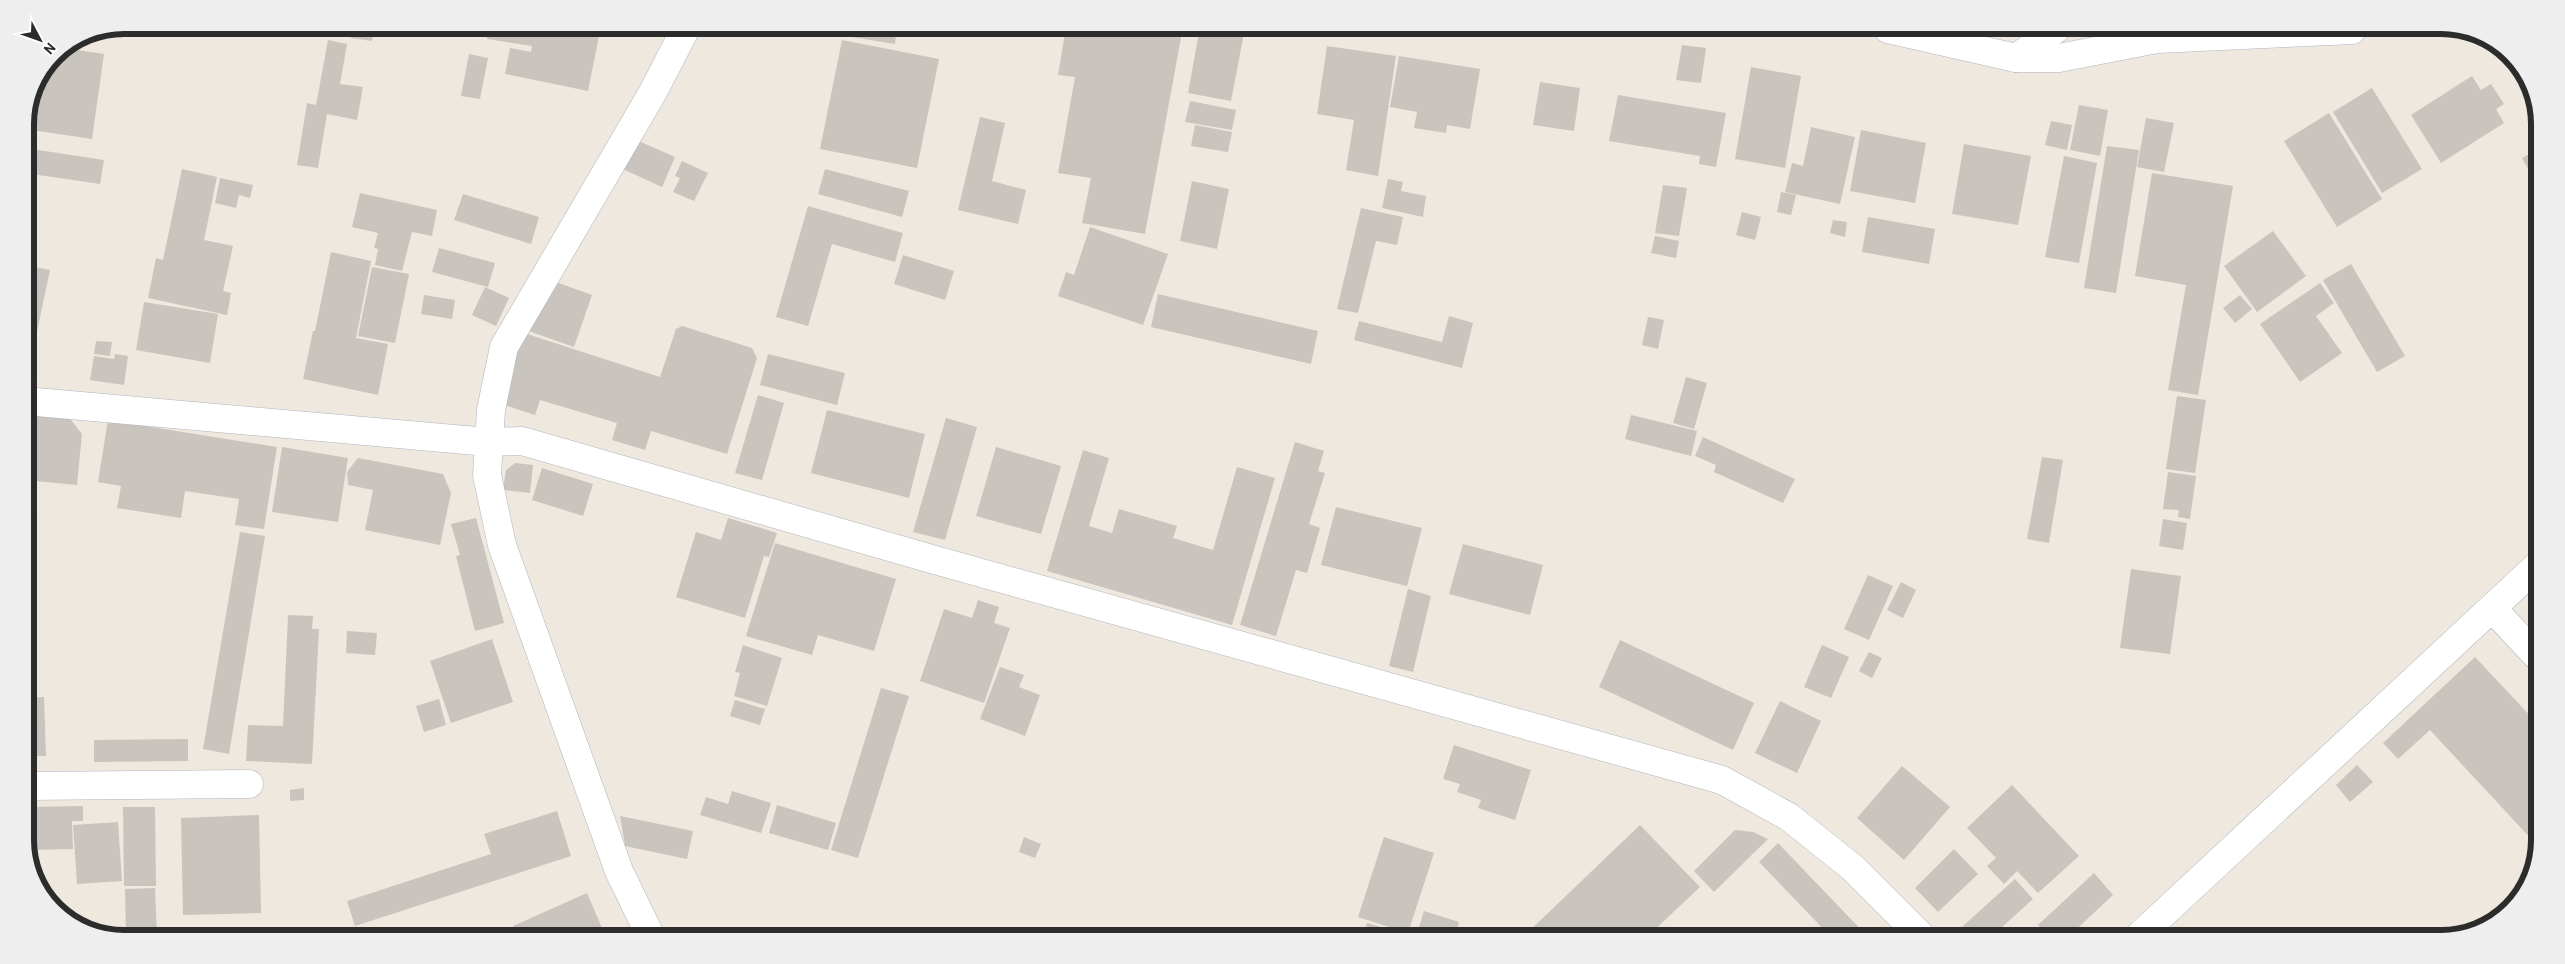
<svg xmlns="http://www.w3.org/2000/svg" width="2565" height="964" viewBox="0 0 2565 964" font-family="Barlow,sans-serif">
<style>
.building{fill:#c9c5be}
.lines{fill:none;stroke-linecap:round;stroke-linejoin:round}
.minor-casing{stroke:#b2b4bf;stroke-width:29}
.minor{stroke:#fff;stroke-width:28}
.rim{fill:none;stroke:#2c2c2c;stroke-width:6}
</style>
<rect width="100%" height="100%" fill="#eee8de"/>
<g class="building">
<path d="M 322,25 L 344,25 L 343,35 L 321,32 Z"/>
<path d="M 352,26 L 375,26 L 372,41 L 351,38 Z"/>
<path d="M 489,26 L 535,26 L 534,36 L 536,26 L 562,26 L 562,28 L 599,36 L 588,91 L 505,74 L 510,48 L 531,52 L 532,46 L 487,39 Z"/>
<path d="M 791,27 L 897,27 L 895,44 Z"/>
<path d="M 1066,27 L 1183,27 L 1145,234 L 1082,223 L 1091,178 L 1058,173 L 1075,77 L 1058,75 Z"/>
<path d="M 1200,27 L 1245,28 L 1231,101 L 1188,93 Z"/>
<path d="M 109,28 L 107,36 L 85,33 L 86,32 Z"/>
<path d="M 328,40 L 347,44 L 340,84 L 363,87 L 357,120 L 327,114 L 318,168 L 297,165 L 307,103 L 316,105 Z"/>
<path d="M 842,40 L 939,59 L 917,168 L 820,149 Z"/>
<path d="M 1682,45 L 1706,48 L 1701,83 L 1676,80 Z"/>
<path d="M 1327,46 L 1396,56 L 1378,176 L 1346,170 L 1354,120 L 1317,114 Z"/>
<path d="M 63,48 L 104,54 L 92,139 L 25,129 L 25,117 L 33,85 L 54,54 Z"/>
<path d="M 469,54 L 488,58 L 480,99 L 461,96 Z"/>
<path d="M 1399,56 L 1480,69 L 1470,129 L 1447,125 L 1446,133 L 1414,128 L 1417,112 L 1390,107 Z"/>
<path d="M 1751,67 L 1801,76 L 1785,168 L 1735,159 Z"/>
<path d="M 2472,76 L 2481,90 L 2491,84 L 2504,104 L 2496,109 L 2504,123 L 2441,163 L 2411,115 Z"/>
<path d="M 1540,82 L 1580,88 L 1574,131 L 1533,125 Z"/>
<path d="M 2372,88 L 2422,169 L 2382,193 L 2333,112 Z"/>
<path d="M 1618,95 L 1726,113 L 1716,167 L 1699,164 L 1700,156 L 1609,141 Z"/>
<path d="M 1190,101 L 1236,110 L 1232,130 L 1185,122 Z"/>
<path d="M 2079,105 L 2108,110 L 2100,156 L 2070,150 Z"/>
<path d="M 2329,113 L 2382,199 L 2337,227 L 2284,141 Z"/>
<path d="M 980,117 L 1005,123 L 992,181 L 1026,190 L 1018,224 L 958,210 Z"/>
<path d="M 2146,118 L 2174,123 L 2164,172 L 2137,167 Z"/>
<path d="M 2051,121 L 2072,125 L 2067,150 L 2045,145 Z"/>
<path d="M 1195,125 L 1232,132 L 1228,152 L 1191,146 Z"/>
<path d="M 1811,127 L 1855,137 L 1840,204 L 1785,192 L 1792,163 L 1803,166 Z"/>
<path d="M 1861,130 L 1926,143 L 1915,203 L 1850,191 Z"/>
<path d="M 627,136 L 675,157 L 662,187 L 614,165 Z"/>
<path d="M 1964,144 L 2031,156 L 2018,225 L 1952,214 Z"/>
<path d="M 2107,146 L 2139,150 L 2116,293 L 2084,288 Z"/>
<path d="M 25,148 L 104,160 L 100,184 L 25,173 Z"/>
<path d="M 2540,148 L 2539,188 L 2522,158 Z"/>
<path d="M 2064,156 L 2097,163 L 2079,263 L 2045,257 Z"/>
<path d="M 682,161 L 708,173 L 694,201 L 673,192 L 680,178 L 675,176 Z"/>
<path d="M 182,169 L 217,177 L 204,240 L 233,246 L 223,291 L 231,293 L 227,315 L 148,298 L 156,258 L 163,260 Z"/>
<path d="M 825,169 L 909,191 L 902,217 L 818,194 Z"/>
<path d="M 2152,173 L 2233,186 L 2198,395 L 2168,390 L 2186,285 L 2135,276 Z"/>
<path d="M 220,178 L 253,185 L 250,198 L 239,195 L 236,208 L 215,203 Z"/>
<path d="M 1388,179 L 1403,182 L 1401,191 L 1426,196 L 1423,217 L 1382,208 Z"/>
<path d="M 1192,181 L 1229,189 L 1217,249 L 1180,241 Z"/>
<path d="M 1663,185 L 1687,188 L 1679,236 L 1655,233 Z"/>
<path d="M 1781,192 L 1796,195 L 1791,215 L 1777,212 Z"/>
<path d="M 360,193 L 437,210 L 432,236 L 412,232 L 402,271 L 375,265 L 378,249 L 374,248 L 378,233 L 352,227 Z"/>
<path d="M 25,194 L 33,195 L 29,213 L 25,212 Z"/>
<path d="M 463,194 L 539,217 L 531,244 L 454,220 Z"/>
<path d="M 808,206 L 903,233 L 895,262 L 832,244 L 808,326 L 776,317 Z"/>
<path d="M 1361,208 L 1403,217 L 1397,245 L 1376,241 L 1358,313 L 1337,309 Z"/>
<path d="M 1742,212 L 1761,217 L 1755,240 L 1736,235 Z"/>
<path d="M 1868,217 L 1935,229 L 1929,264 L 1862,252 Z"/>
<path d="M 1833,220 L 1847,222 L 1845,237 L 1830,233 Z"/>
<path d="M 1090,227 L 1168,254 L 1143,325 L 1058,296 L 1066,272 L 1074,275 Z"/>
<path d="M 2273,231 L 2306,276 L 2257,312 L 2224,266 Z"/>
<path d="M 1655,236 L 1679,241 L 1676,258 L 1651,253 Z"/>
<path d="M 439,248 L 495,263 L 488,287 L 432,272 Z"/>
<path d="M 331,252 L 371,261 L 356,338 L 388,344 L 378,395 L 303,379 L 313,331 L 315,331 Z"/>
<path d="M 903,255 L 954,271 L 945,300 L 894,284 Z"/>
<path d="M 2351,264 L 2405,356 L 2377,372 L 2323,280 Z"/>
<path d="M 30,266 L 50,270 L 35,341 L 25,339 L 25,286 Z"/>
<path d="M 372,267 L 409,274 L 395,343 L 358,336 Z"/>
<path d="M 545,278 L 592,295 L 574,347 L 526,330 Z"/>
<path d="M 2320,283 L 2334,303 L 2316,316 L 2342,353 L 2300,382 L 2260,324 Z"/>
<path d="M 485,287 L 509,298 L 496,326 L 472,315 Z"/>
<path d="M 1158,294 L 1318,331 L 1311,364 L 1151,327 Z"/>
<path d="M 424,295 L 455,300 L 452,319 L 421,314 Z"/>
<path d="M 2240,295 L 2252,309 L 2235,323 L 2223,308 Z"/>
<path d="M 144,302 L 218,314 L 210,363 L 136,350 Z"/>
<path d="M 1449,316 L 1473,323 L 1462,368 L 1354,340 L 1359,321 L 1442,342 Z"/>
<path d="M 1648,317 L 1664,320 L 1658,349 L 1642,345 Z"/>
<path d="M 682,326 L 752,348 L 757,358 L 727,454 L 651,431 L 645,450 L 612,440 L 617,423 L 530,397 L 540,400 L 535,415 L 505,405 L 509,390 L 506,389 L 506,355 L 524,333 L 660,377 L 676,329 Z"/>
<path d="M 96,341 L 112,342 L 110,356 L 94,354 Z"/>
<path d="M 115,354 L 128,356 L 124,385 L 90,380 L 94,356 L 114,359 Z"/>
<path d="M 768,354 L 845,373 L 837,405 L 760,385 Z"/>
<path d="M 1686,377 L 1707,383 L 1694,429 L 1673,423 Z"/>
<path d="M 758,395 L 784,403 L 762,480 L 735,473 Z"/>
<path d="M 2177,396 L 2206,400 L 2195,473 L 2166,469 Z"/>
<path d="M 827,410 L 925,434 L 909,498 L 811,473 Z"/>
<path d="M 27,412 L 67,415 L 82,434 L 77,485 L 25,480 Z"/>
<path d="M 1631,415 L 1697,431 L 1691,456 L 1625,439 Z"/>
<path d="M 946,418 L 977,427 L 945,540 L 913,532 Z"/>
<path d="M 108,420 L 277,447 L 264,529 L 235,525 L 239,499 L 185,491 L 181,518 L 117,508 L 121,486 L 98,482 Z"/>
<path d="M 1703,437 L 1795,479 L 1783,503 L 1714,472 L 1716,465 L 1695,456 Z"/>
<path d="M 1295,442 L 1324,451 L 1318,471 L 1325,473 L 1309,524 L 1320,528 L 1307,573 L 1296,570 L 1276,636 L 1240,625 Z"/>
<path d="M 282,447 L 348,458 L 338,522 L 272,512 Z"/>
<path d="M 996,447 L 1061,466 L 1041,534 L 976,516 Z"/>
<path d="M 1083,450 L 1109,458 L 1089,526 L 1112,533 L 1119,509 L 1177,526 L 1173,538 L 1213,550 L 1237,467 L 1275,478 L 1232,625 L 1047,571 Z"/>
<path d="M 2042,457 L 2063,460 L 2049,543 L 2027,539 Z"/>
<path d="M 358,458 L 443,474 L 451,493 L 440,545 L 365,530 L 373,490 L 348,485 L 347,472 Z"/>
<path d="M 515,463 L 533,465 L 530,493 L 503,490 L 506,470 Z"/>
<path d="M 542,468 L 593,484 L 583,516 L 532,500 Z"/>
<path d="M 2168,472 L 2196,476 L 2190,519 L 2178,517 L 2179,510 L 2163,509 Z"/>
<path d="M 1336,507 L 1422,528 L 1407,586 L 1321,565 Z"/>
<path d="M 476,518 L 504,623 L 475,631 L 456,556 L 460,555 L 451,524 Z"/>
<path d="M 728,518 L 777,533 L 769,557 L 764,556 L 745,618 L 676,597 L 696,532 L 721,540 Z"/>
<path d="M 2163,519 L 2187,523 L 2183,550 L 2159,546 Z"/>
<path d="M 240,532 L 265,536 L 229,754 L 203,749 Z"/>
<path d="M 775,543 L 896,579 L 874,651 L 818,635 L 812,655 L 746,636 Z"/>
<path d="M 1463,544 L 1543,565 L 1530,615 L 1449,594 Z"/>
<path d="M 2131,569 L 2181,576 L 2170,654 L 2120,648 Z"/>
<path d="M 1868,575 L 1893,586 L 1869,640 L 1844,629 Z"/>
<path d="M 1901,582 L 1916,590 L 1903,618 L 1887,610 Z"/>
<path d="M 1408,589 L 1431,596 L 1413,672 L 1389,666 Z"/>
<path d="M 978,600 L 999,607 L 994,623 L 1010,628 L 984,703 L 920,681 L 944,609 L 972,618 Z"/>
<path d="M 288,615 L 313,616 L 312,629 L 319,629 L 312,764 L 246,761 L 248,725 L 283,726 Z"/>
<path d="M 347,631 L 377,633 L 375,655 L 346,653 Z"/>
<path d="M 492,639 L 513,702 L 451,723 L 430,661 Z"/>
<path d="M 1620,640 L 1754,703 L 1733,750 L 1599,687 Z"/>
<path d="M 743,645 L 782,658 L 767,706 L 734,696 L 740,673 L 735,672 Z"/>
<path d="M 1822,645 L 1849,657 L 1831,698 L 1804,687 Z"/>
<path d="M 1869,652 L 1882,658 L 1872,678 L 1859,671 Z"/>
<path d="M 2475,657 L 2536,722 L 2535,843 L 2430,730 L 2398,759 L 2383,743 Z"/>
<path d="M 1000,667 L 1024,675 L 1019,687 L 1040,695 L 1025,736 L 980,719 Z"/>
<path d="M 881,688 L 909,696 L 858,858 L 831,850 Z"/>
<path d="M 44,697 L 46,756 L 25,756 L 25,698 Z"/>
<path d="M 439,699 L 446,725 L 424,732 L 416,706 Z"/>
<path d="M 735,700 L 765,709 L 760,725 L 730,716 Z"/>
<path d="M 1780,701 L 1821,721 L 1797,773 L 1755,753 Z"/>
<path d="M 188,739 L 188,761 L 94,762 L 94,740 Z"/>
<path d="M 1454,745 L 1531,770 L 1515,820 L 1478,808 L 1481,800 L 1457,792 L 1460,784 L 1443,779 Z"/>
<path d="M 2357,765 L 2373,782 L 2350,802 L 2336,785 Z"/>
<path d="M 1902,766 L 1950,807 L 1904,860 L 1857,818 Z"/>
<path d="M 2012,785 L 2079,856 L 2038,893 L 2017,871 L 2004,884 L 1987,866 L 1996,858 L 1967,828 Z"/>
<path d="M 304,788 L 304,800 L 290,801 L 290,790 Z"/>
<path d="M 732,791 L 771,803 L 761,833 L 700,815 L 706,797 L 728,804 Z"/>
<path d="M 777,805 L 836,823 L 828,850 L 769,833 Z"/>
<path d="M 83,806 L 83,821 L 72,821 L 73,849 L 26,850 L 25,807 Z"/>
<path d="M 123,807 L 155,807 L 156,886 L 124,886 Z"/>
<path d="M 557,811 L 571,856 L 355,926 L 347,901 L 491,854 L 484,834 Z"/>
<path d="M 259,815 L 261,913 L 183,915 L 181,818 Z"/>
<path d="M 620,816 L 693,831 L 687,859 L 625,846 Z"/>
<path d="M 118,822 L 122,881 L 77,884 L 73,825 Z"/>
<path d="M 1640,825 L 1700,887 L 1647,937 L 1523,937 Z"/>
<path d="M 1735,830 L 1753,832 L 1768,839 L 1714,892 L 1694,871 Z"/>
<path d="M 1024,837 L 1041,844 L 1035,858 L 1019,852 Z"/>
<path d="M 1384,837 L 1434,853 L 1408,933 L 1358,917 Z"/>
<path d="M 1778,843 L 1869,938 L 1832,938 L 1759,862 Z"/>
<path d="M 1954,849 L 1978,874 L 1938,912 L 1915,888 Z"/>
<path d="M 2094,873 L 2113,895 L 2067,938 L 2050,938 L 2038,925 Z"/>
<path d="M 2015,879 L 2033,899 L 1990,938 L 1954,938 L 1952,936 Z"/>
<path d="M 155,888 L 157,934 L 126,934 L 125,889 Z"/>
<path d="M 587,893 L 605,935 L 517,935 L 513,926 Z"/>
<path d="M 1424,911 L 1459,922 L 1455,937 L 1416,937 Z"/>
<path d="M 1367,923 L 1412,936 L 1412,937 L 1363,937 Z"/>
</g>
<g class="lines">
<defs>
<g id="minor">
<path d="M 1888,29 L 2016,58 L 2059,58 L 2157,39 L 2352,30"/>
<path d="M 2016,58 L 2056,29"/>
<path d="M 25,401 L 488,442 L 522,441 L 935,560 L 1722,780 L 1789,817 L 1853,868 L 1923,938"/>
<path d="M 2492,608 L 2536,655"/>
<path d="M 25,786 L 249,784"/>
<path d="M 650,935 L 619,871 L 502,545 L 487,475 L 491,410 L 504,347 L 653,92 L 687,26"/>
<path d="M 2137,938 L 2537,566"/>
</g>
</defs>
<use href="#minor" class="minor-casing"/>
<use href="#minor" class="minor"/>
</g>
<path d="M0 0H2565V964H0ZM124 34H2441A90 90 0 0 1 2531 124V840A90 90 0 0 1 2441 930H124A90 90 0 0 1 34 840V124A90 90 0 0 1 124 34Z" fill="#eee" fill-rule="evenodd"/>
<path class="rim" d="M124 34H2441A90 90 0 0 1 2531 124V840A90 90 0 0 1 2441 930H124A90 90 0 0 1 34 840V124A90 90 0 0 1 124 34Z"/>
<g transform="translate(40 40) rotate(131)" stroke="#ffffff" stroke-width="4" paint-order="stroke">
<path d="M0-4L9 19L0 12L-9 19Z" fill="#2c2c2c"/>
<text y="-8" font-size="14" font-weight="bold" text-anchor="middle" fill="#2c2c2c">N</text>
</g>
</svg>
